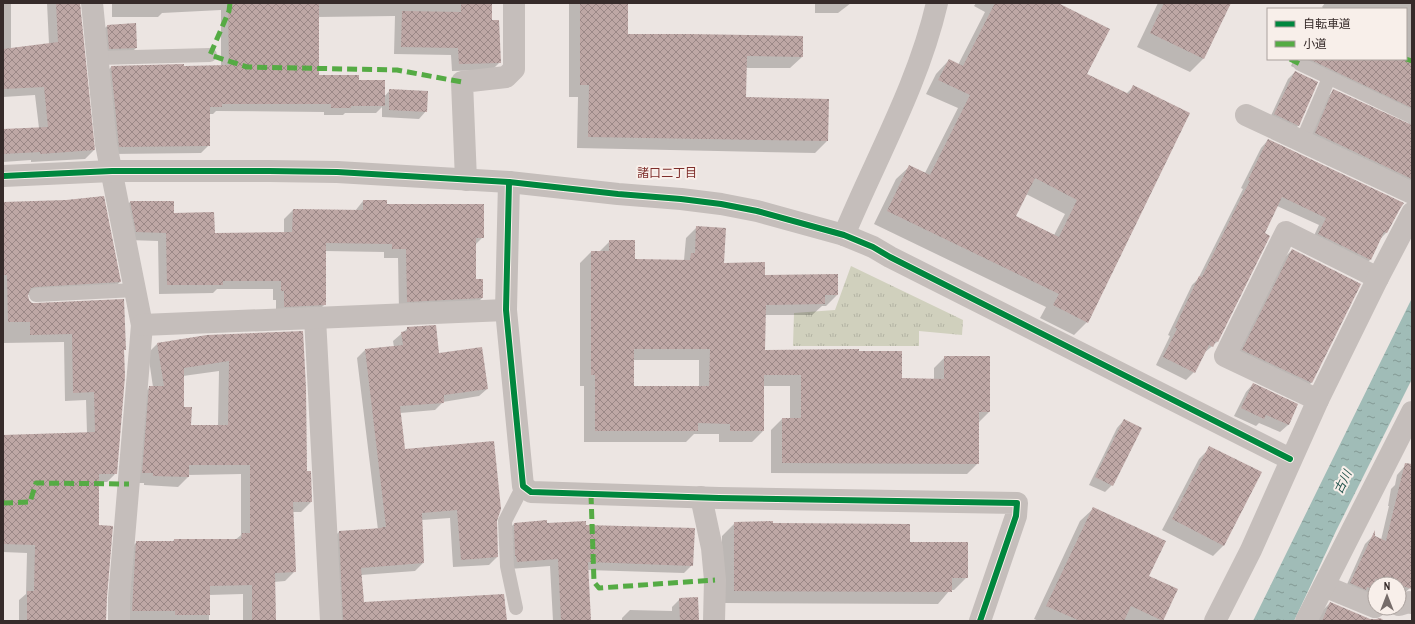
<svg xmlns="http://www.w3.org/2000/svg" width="1415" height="624" viewBox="0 0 1415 624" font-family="'Archivo Narrow','Noto Sans JP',sans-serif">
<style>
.grass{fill:url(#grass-tufts)}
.water{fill:url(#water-ripples)}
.shadow{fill:#0003;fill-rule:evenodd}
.building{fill:url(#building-cross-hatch);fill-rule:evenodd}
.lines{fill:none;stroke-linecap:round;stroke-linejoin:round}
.service{stroke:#c5bebb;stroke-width:14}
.minor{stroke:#c5bebb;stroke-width:22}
.tertiary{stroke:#c5bebb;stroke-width:22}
.quiet{stroke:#55ab44;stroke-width:5;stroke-dasharray:10 5;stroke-linecap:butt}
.cycleway-casing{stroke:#f8efea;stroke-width:8}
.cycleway{stroke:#00873e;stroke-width:6}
.labels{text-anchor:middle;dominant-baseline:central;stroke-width:4;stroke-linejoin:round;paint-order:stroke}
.neighbourhood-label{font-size:12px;fill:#7e2d2a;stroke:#f8efea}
.water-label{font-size:12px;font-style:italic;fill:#23544d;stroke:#f8efea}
</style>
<defs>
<pattern id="grass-tufts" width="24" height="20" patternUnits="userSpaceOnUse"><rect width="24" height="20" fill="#d0d0bd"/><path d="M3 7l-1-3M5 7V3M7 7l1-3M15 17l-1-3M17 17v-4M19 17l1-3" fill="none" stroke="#b3b3a3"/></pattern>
<pattern id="water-ripples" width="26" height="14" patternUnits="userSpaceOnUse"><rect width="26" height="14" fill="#a0bcb7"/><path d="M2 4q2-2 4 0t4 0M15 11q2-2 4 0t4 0" fill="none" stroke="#839995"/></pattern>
<pattern id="building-cross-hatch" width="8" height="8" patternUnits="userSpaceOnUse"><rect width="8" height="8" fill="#bea7a5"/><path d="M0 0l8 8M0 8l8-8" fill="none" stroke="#9b8887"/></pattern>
</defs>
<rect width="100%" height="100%" fill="#ece5e2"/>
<path class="grass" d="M 851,266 L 963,320 L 962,335 L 919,331 L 919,346 L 793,346 L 794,313 L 835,310 Z"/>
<path class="water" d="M 1412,298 L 1412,379 L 1336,531 L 1309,589 L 1294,621 L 1253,621 Z"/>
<g class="shadow">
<path d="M 3,3 L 11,3 L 11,49 L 49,44 L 47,3 L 79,3 L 94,150 L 85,159 L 31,162 L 31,160 L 3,162 L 3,130 L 39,128 L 35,95 L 3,97 Z"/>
<path d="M 112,3 L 491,3 L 491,21 L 500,62 L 492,70 L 452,71 L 451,55 L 394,54 L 395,16 L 318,17 L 318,76 L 358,81 L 384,97 L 390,90 L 426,111 L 419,119 L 382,117 L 382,107 L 376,113 L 345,113 L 343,115 L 324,115 L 324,112 L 216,111 L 213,114 L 209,114 L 209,145 L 201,153 L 112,154 L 104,75 L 111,67 L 221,66 L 221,10 L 162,13 L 158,17 L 112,17 Z"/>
<path d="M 569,3 L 627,3 L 627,35 L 802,57 L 790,68 L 746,68 L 745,98 L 827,141 L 815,153 L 577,148 L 578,97 L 569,97 Z"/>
<path d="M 815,3 L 851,3 L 838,13 L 815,13 Z"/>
<path d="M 976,3 L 1056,3 L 1086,75 L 1126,94 L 1133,87 L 1087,322 L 1074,335 L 1040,318 L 1046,307 L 874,224 L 896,179 L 910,166 L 925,173 L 958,108 L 926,94 L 936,74 L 949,60 L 958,65 L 985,12 L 974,6 ZM 1026,194 L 1065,214 L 1054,235 L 1015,216 Z"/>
<path d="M 1158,3 L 1230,3 L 1204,58 L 1190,72 L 1137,47 Z"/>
<path d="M 1325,3 L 1412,3 L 1412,182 L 1305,144 L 1323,101 L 1334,90 L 1410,126 L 1408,122 L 1405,120 L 1291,66 L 1294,59 L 1406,59 L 1406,9 L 1324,9 L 1322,7 Z"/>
<path d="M 135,24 L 136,48 L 128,56 L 102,56 L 100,33 L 107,26 Z"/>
<path d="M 1295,72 L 1298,126 L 1291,133 L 1268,122 L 1288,79 Z"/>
<path d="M 1268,140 L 1387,232 L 1379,240 L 1370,260 L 1362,267 L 1311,242 L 1319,225 L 1277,206 L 1264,234 L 1269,236 L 1217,342 L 1204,353 L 1194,372 L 1186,380 L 1156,365 L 1170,336 L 1168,335 L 1192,285 L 1198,279 L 1243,189 L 1241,188 L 1261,148 Z"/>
<path d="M 363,201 L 386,205 L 483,237 L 475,245 L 475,280 L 482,298 L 474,307 L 399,310 L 398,258 L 384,258 L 384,252 L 325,251 L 325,304 L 316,313 L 276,315 L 276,300 L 273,300 L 273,289 L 217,289 L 213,293 L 159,294 L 158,241 L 128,240 L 122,210 L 130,202 L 173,214 L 214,234 L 284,233 L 284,219 L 293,210 L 355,211 Z"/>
<path d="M 3,204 L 120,282 L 111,290 L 26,295 L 28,300 L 32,304 L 125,349 L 123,351 L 116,473 L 107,482 L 98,482 L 98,526 L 106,598 L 106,621 L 19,621 L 19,600 L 26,594 L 27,553 L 3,552 L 3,436 L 87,433 L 86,400 L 65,401 L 64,342 L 3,343 Z"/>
<path d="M 697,227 L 723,264 L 764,276 L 837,295 L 826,306 L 822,306 L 812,315 L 765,315 L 764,351 L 901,379 L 934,380 L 934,368 L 945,357 L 989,412 L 978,423 L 978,463 L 967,474 L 771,473 L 771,430 L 782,419 L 790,419 L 790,386 L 763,386 L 763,431 L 752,442 L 719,442 L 719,434 L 694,434 L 686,442 L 584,442 L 584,386 L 580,386 L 580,263 L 591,252 L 599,252 L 610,241 L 634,260 L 684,260 L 686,238 ZM 633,360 L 699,360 L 699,387 L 633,387 Z"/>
<path d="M 1292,250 L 1360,284 L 1311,383 L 1300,394 L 1231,361 L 1281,261 Z"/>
<path d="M 408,328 L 438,354 L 487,389 L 479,396 L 443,402 L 435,410 L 400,413 L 404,450 L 496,521 L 497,557 L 489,565 L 453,567 L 450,518 L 422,520 L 423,563 L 415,571 L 361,575 L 363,603 L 503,595 L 506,621 L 336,621 L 331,540 L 339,532 L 378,530 L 357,358 L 365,350 L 394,347 L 393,341 Z"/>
<path d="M 302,332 L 306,472 L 310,472 L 311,502 L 301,512 L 292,512 L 295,571 L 285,581 L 274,582 L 275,621 L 243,621 L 243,594 L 209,595 L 209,621 L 122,620 L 127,552 L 137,542 L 172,542 L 174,540 L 235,540 L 241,535 L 241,474 L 188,475 L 188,477 L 178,487 L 144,485 L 144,483 L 133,483 L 140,397 L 150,387 L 153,387 L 148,353 L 158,343 ZM 219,371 L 218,426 L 190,426 L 183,408 L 183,376 Z"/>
<path d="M 1253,384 L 1296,405 L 1288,425 L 1280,432 L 1259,423 L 1256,426 L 1234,416 L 1246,392 Z"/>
<path d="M 1124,420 L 1112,485 L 1105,492 L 1089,485 L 1117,428 Z"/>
<path d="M 1210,448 L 1224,545 L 1213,556 L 1162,530 L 1199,459 Z"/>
<path d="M 1404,467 L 1412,469 L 1412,580 L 1410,588 L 1402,595 L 1399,594 L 1399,584 L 1375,584 L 1375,596 L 1344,591 L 1365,544 L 1373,536 L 1381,540 L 1389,506 L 1388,506 L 1391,489 L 1395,485 L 1397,475 Z"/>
<path d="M 1093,509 L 1148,577 L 1177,590 L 1162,621 L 1039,621 L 1034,619 L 1080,521 Z"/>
<path d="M 735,523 L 772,524 L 909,543 L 967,577 L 954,590 L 950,590 L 938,604 L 722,603 L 722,536 Z"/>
<path d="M 514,524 L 585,526 L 692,565 L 684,573 L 587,570 L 590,621 L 553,621 L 550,566 L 509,569 L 506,532 Z"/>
<path d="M 680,599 L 698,621 L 603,621 L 622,620 L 622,618 L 630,610 L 672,611 L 672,607 Z"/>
<path d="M 1330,603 L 1352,621 L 1317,621 L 1322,611 Z"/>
</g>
<g class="building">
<path d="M 56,3 L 80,3 L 95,150 L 40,154 L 40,152 L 3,154 L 3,129 L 48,127 L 44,87 L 3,89 L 3,49 L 58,42 Z"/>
<path d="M 228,3 L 319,3 L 319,75 L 359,75 L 359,80 L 385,80 L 385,106 L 351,106 L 351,108 L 331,108 L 331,104 L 222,104 L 222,107 L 210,107 L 210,146 L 119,147 L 111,66 L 184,64 L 184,66 L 229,65 Z"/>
<path d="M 461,3 L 492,3 L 492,20 L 499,20 L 501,63 L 459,64 L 458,48 L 401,47 L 402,11 L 461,12 Z"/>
<path d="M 580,3 L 628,3 L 628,34 L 688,34 L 803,36 L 803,57 L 747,56 L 746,97 L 829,99 L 828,141 L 588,137 L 589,85 L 580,85 Z"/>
<path d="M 995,3 L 1058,3 L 1110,29 L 1087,74 L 1129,94 L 1133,85 L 1190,113 L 1088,323 L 1053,305 L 1059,294 L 887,211 L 909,165 L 930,175 L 970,95 L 938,80 L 949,59 L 963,66 ZM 1035,178 L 1077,200 L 1059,237 L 1016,216 Z"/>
<path d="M 1164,3 L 1231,3 L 1204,59 L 1150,33 Z"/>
<path d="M 136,23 L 137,48 L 109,49 L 107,25 Z"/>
<path d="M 1309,59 L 1412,59 L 1412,108 Z"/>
<path d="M 1295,71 L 1318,82 L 1299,126 L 1274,114 Z"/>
<path d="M 389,89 L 428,91 L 427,112 L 389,110 Z"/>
<path d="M 1333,89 L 1412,125 L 1412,179 L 1315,133 Z"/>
<path d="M 1268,139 L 1404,203 L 1401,207 L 1387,233 L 1384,232 L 1371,260 L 1318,234 L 1326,218 L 1282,197 L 1265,233 L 1270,236 L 1218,342 L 1216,341 L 1213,347 L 1209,345 L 1195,373 L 1163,357 L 1177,329 L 1175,327 L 1199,276 L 1202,277 L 1237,206 L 1250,181 L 1248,180 Z"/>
<path d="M 104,196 L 121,282 L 36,287 L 31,288 L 28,295 L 29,300 L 32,303 L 36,303 L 124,299 L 126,350 L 124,350 L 125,376 L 117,474 L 99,474 L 99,525 L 113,526 L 107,597 L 106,621 L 27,621 L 27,591 L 34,591 L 35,545 L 3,544 L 3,435 L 95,432 L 94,392 L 73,393 L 72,334 L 30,335 L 30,322 L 8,322 L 7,275 L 3,275 L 3,202 L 66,200 Z"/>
<path d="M 363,200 L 387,200 L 387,204 L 484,204 L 484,238 L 476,238 L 476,279 L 483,279 L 483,298 L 407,302 L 406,249 L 392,249 L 392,244 L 326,243 L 326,305 L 284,307 L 284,291 L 281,291 L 281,281 L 223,281 L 223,285 L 167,285 L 166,233 L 136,232 L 130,201 L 174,201 L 174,213 L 214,212 L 215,233 L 292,232 L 293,209 L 363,210 Z"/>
<path d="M 696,226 L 726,228 L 724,263 L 765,262 L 765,275 L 838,274 L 838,295 L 825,295 L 825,304 L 766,305 L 765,350 L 859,349 L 859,351 L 902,351 L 902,378 L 944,379 L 944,356 L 990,356 L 990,412 L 979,412 L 979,464 L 782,463 L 782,418 L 801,418 L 801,375 L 764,375 L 764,431 L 730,431 L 730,424 L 698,423 L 698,431 L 595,431 L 595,375 L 591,375 L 591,251 L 609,251 L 609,240 L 635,240 L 635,259 L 690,260 L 691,253 L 695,253 ZM 634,349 L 710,349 L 709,386 L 634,386 Z"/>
<path d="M 1292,249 L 1361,284 L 1312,383 L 1242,350 Z"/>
<path d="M 436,325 L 439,353 L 482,347 L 488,389 L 444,395 L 444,403 L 400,406 L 405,449 L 494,441 L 501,509 L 497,521 L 498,557 L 461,560 L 457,510 L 422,513 L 424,563 L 361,568 L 364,602 L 504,594 L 507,621 L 343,621 L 339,531 L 382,528 L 382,527 L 386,527 L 365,349 L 403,345 L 401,332 L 407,331 L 407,327 Z"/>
<path d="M 303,331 L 306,388 L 307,471 L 311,471 L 312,502 L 293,502 L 296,572 L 275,573 L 276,621 L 252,621 L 252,585 L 210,586 L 210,615 L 175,615 L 175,611 L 132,611 L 136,541 L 174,541 L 174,539 L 241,539 L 242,533 L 250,533 L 250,465 L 189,465 L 189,477 L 153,476 L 153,473 L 142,473 L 149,386 L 164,386 L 157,343 L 207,335 ZM 229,361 L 228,425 L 191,425 L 192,407 L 184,407 L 184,368 Z"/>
<path d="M 1253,383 L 1298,404 L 1289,425 L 1266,415 L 1264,419 L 1241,408 Z"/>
<path d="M 1124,419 L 1142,428 L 1113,486 L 1095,477 Z"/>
<path d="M 1209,446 L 1262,472 L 1224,546 L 1172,519 Z"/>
<path d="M 1405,463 L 1412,464 L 1412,589 L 1399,585 L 1399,584 L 1394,584 L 1375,579 L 1375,590 L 1367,587 L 1366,590 L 1350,583 L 1375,530 L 1375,536 L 1386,541 Z"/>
<path d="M 1093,507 L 1166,541 L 1149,576 L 1178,589 L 1163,621 L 1131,606 L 1124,621 L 1080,621 L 1046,606 Z"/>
<path d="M 547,520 L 547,523 L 586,521 L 586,525 L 695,528 L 693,566 L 588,562 L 591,621 L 561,621 L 558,559 L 517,562 L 516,556 L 515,556 L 514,523 Z"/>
<path d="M 773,521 L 773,523 L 910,524 L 910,542 L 968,542 L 968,578 L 952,578 L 952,592 L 734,591 L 734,522 Z"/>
<path d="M 698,597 L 699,621 L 680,621 L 679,598 Z"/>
<path d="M 1330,602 L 1370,619 L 1376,619 L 1380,618 L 1385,621 L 1322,621 Z"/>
</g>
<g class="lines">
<g class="service">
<path d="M 97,58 L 210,55"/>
<path d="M 1300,64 L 1412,117"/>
<path d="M 1302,141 L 1329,78"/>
<path d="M 36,295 L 135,290"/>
<path d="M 516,608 L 507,566 L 505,521 L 523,486"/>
</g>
<g class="minor">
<path d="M 92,3 L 106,144 L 142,325 L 119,598 L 119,621"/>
<path d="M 1246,115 L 1412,193"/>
<path d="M 3,176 L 112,171 L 269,171 L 337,172 L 509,182 L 618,194 L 681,199 L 721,204 L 757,211 L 844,235 L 873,247 L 890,257 L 1290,459"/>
<path d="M 466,180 L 462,82 L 506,77 L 514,69 L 514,3"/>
<path d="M 509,182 L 506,310 L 523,486 L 531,492 L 719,498 L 1017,503 L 1016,516 L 980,621"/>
<path d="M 844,235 C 876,158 918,85 937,3"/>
<path d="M 315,318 L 331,621"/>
<path d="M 142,325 L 506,310"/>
<path d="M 1318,400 L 1225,356 L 1286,232 L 1378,278"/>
<path d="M 701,497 L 712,548 L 715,580 L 714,621"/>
<path d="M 1324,586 L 1375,607"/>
<path d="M 1399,605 L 1409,602 L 1412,603"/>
<path d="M 1306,621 L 1412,412"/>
</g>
<path class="tertiary" d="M 1215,621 L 1251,550 L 1318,400 L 1378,278 L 1412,213"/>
<g class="quiet">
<path d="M 230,3 L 229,11 L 210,55 L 247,67 L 397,70 L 462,82"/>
<path d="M 1290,59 L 1300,64"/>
<path d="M 1406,59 L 1412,61"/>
<path d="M 591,494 L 594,582 L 599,588 L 715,580"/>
<path d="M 3,503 L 30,502 L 36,483 L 129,484"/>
</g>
<defs>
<g id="cycleway">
<path d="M 3,176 L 112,171 L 269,171 L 337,172 L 509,182 L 618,194 L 681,199 L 721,204 L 757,211 L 844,235 L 873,247 L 890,257 L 1290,459"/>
<path d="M 509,182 L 506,310 L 523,486 L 531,492 L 719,498 L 1017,503 L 1016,516 L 980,621"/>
</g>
</defs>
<use href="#cycleway" class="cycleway-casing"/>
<use href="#cycleway" class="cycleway"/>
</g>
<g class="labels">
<g class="neighbourhood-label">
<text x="667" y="173">諸口二丁目</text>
</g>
<g class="water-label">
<text transform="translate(1343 482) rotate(-64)">古川</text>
</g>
</g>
<rect width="1415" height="624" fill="none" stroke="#362b2a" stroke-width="8"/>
<rect x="1267" y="8" width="140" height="52" fill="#f8efea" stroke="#aaa19d"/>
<rect x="1275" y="21" width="20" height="6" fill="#00873e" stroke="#aaa19d"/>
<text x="1303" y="28" font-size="12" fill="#362b2a">自転車道</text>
<rect x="1275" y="41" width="20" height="6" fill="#55ab44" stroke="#aaa19d"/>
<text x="1303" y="48" font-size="12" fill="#362b2a">小道</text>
<g transform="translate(1387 596)"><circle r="19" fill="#f8efea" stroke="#aaa19d"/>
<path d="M0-3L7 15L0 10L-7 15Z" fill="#766c6a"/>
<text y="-6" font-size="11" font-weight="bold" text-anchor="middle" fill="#362b2a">N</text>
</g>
</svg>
